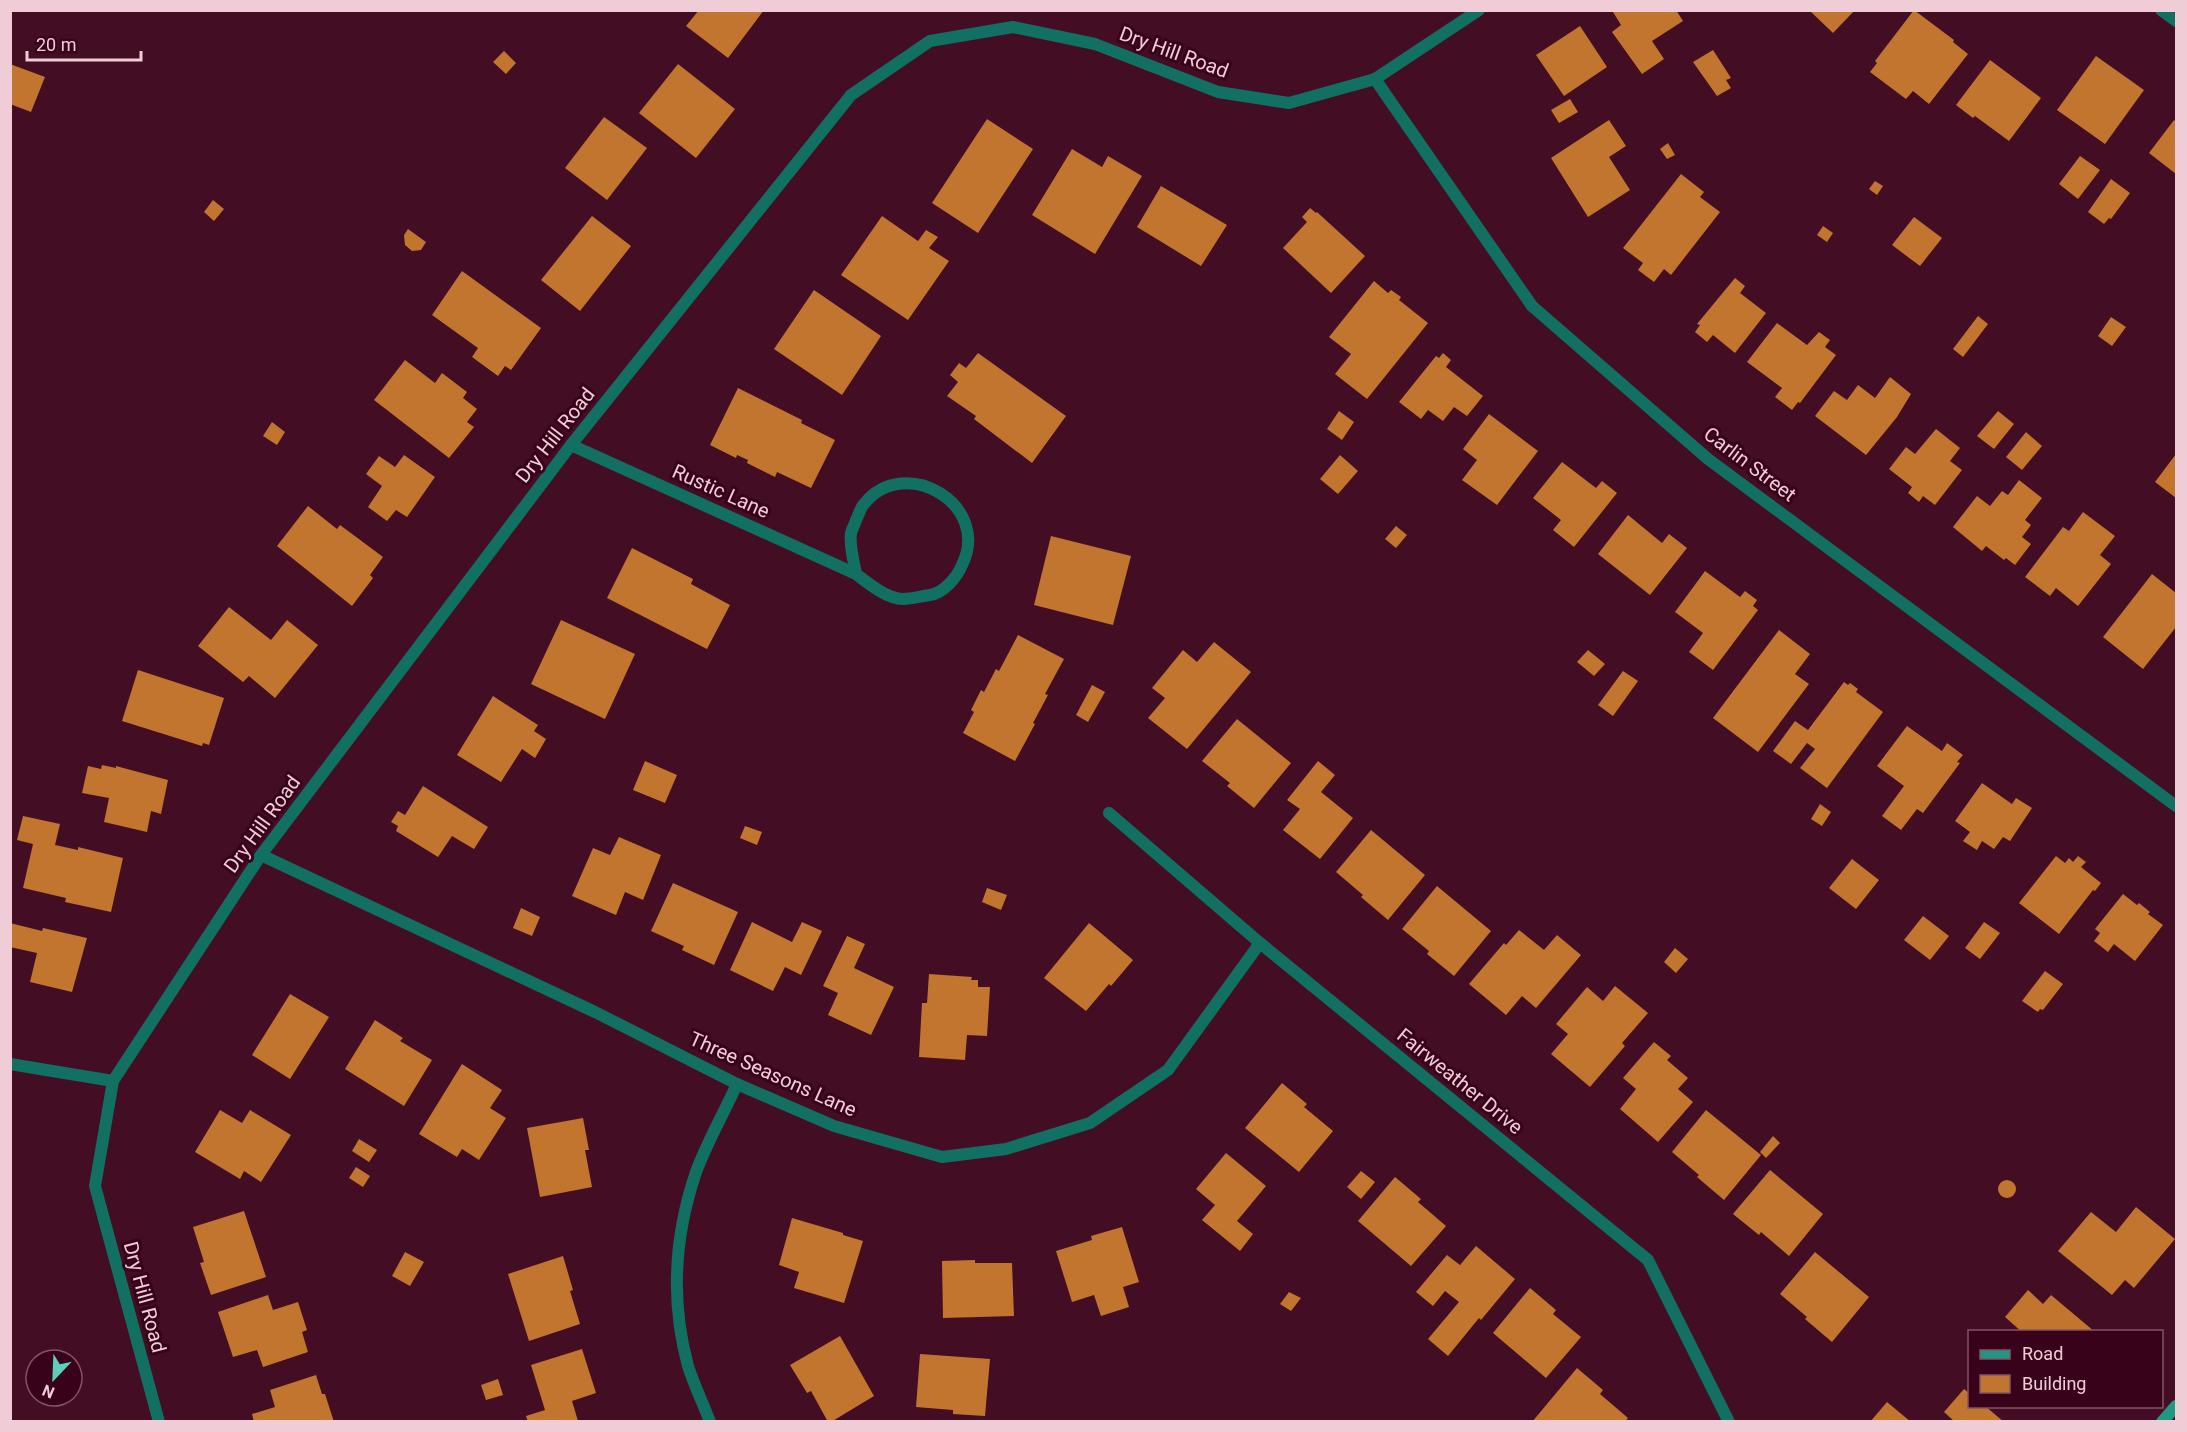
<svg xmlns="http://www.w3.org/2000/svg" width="2187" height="1432" viewBox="0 0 2187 1432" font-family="Roboto,sans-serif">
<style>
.building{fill:#c2752e}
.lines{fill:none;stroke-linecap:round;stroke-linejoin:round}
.minor{stroke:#127062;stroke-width:12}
.secondary{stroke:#229684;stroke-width:12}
.labels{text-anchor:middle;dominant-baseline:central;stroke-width:6;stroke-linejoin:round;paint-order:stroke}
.street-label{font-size:20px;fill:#f0cdd6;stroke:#38031a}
</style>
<rect width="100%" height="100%" fill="#430e24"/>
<g class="building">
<path d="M 699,10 L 764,10 L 728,58 L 686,26 Z"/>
<path d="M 1616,10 L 1676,10 L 1683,21 L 1652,41 L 1664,59 L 1642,74 L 1612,32 L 1621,25 L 1613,12 Z"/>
<path d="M 1809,10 L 1855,10 L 1833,33 Z"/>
<path d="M 1914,10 L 1954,40 L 1953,42 L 1968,54 L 1929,104 L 1913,91 L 1906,99 L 1870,72 L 1877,63 L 1875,61 Z"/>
<path d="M 1580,26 L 1607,67 L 1564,96 L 1536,55 Z"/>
<path d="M 1713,50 L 1731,78 L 1726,80 L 1731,88 L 1717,96 L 1693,62 Z"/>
<path d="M 504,51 L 516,63 L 506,74 L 493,62 Z"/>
<path d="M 2096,56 L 2144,90 L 2105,144 L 2057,110 Z"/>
<path d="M 1990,60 L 2041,98 L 2009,141 L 1975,116 L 1973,118 L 1956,105 Z"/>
<path d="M 10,64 L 45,77 L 31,112 L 10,104 Z"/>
<path d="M 678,64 L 735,109 L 696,158 L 639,113 Z"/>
<path d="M 1570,99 L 1578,112 L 1559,123 L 1551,110 Z"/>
<path d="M 604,117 L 647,148 L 607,200 L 565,168 Z"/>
<path d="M 987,119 L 1033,149 L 978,233 L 932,203 Z"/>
<path d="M 1609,120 L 1626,146 L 1609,157 L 1630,190 L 1588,217 L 1551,158 Z"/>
<path d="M 2174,120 L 2176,122 L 2176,174 L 2149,153 Z"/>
<path d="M 1668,143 L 1675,155 L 1667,159 L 1660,149 Z"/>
<path d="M 1072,149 L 1102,167 L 1108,156 L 1142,176 L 1095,254 L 1032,215 Z"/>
<path d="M 2080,156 L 2100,170 L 2078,199 L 2059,184 Z"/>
<path d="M 1681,174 L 1704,192 L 1700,197 L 1720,212 L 1671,275 L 1664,269 L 1654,282 L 1638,270 L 1643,263 L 1623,248 Z"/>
<path d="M 2111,179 L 2130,193 L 2111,219 L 2109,218 L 2104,224 L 2088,212 Z"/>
<path d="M 1875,181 L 1883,186 L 1877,195 L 1869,189 Z"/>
<path d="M 1161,186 L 1227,225 L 1201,266 L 1137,227 Z"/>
<path d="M 213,200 L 224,209 L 214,221 L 204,212 Z"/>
<path d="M 1310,208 L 1316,213 L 1317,212 L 1365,256 L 1331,293 L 1283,248 L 1307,222 L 1302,217 Z"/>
<path d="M 592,216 L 631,246 L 580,311 L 541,280 Z"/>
<path d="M 882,216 L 918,241 L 926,230 L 938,237 L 929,248 L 949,261 L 908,320 L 841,275 Z"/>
<path d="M 1914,217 L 1942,238 L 1920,266 L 1892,245 Z"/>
<path d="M 1823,226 L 1833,233 L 1827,242 L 1817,235 Z"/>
<path d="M 408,229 L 426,242 L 421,250 L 412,251 L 405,245 L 404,235 Z"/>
<path d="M 462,271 L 541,328 L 511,370 L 505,366 L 498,376 L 472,357 L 478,348 L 432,315 Z"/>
<path d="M 1735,278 L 1745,286 L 1740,293 L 1766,313 L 1735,353 L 1713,335 L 1707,342 L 1695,332 L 1700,325 L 1697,324 Z"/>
<path d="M 1374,281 L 1388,293 L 1391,290 L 1401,297 L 1399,300 L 1428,323 L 1367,399 L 1335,374 L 1351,354 L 1329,337 Z"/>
<path d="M 814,290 L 881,336 L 842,395 L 774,349 Z"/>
<path d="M 1978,316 L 1988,324 L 1963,357 L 1953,349 Z"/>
<path d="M 2111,317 L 2126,327 L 2112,346 L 2098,336 Z"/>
<path d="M 1777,323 L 1807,345 L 1819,332 L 1830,340 L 1825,347 L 1836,355 L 1800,403 L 1798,402 L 1792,410 L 1775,397 L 1782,388 L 1747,362 Z"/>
<path d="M 978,353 L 1066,416 L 1032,463 L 974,419 L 976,416 L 947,396 L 958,382 L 950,375 L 959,363 L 966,368 Z"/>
<path d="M 1443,353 L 1451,360 L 1446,367 L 1483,396 L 1467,416 L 1454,407 L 1443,421 L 1428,410 L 1421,419 L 1399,402 L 1436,356 L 1439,358 Z"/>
<path d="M 405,360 L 435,383 L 442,373 L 467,392 L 463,398 L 477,409 L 467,422 L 474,427 L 449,458 L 374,400 Z"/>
<path d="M 1890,377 L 1911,394 L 1897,417 L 1866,455 L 1815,416 L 1834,391 L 1847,400 L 1858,385 L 1875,398 Z"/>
<path d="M 738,388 L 802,420 L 801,423 L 835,440 L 811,488 L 777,472 L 775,477 L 747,463 L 748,460 L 737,455 L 736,458 L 710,445 Z"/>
<path d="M 1339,411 L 1354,422 L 1342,440 L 1327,429 Z"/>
<path d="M 1998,411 L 2014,424 L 1994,449 L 1977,436 Z"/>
<path d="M 1489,414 L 1538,451 L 1497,505 L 1462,480 L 1477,460 L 1463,449 Z"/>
<path d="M 272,422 L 285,432 L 277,445 L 263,436 Z"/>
<path d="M 1936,429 L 1960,448 L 1950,461 L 1962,470 L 1935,505 L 1923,496 L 1919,502 L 1908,493 L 1912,487 L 1889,469 L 1906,447 L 1915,454 Z"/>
<path d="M 2026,432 L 2042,446 L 2022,470 L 2006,457 Z"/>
<path d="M 2176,454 L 2176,498 L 2155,482 Z"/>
<path d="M 404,455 L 435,477 L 407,517 L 396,510 L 387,521 L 368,507 L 382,486 L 366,474 L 379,456 L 395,467 Z"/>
<path d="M 1340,455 L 1358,471 L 1338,494 L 1320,479 Z"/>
<path d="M 1562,462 L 1596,488 L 1602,481 L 1617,493 L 1574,547 L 1553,530 L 1561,520 L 1533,498 Z"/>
<path d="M 2019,480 L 2042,498 L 2025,520 L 2031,525 L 2022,537 L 2031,544 L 2015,565 L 2006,558 L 2004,560 L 1986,546 L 1982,551 L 1953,527 L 1977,496 L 1990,506 L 2002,491 L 2008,495 Z"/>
<path d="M 308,506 L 337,529 L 340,525 L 383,557 L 370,575 L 373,578 L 352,606 L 277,546 Z"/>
<path d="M 2083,512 L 2115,536 L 2100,555 L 2111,564 L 2078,606 L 2056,588 L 2050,596 L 2025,577 L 2063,527 L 2069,531 Z"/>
<path d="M 1628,515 L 1662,543 L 1669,534 L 1687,548 L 1650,595 L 1598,554 Z"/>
<path d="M 1396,526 L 1407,535 L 1396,548 L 1385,539 Z"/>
<path d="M 1051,536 L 1131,556 L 1113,625 L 1034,605 Z"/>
<path d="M 632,548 L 693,579 L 691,584 L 730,605 L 707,649 L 607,598 Z"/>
<path d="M 1705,571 L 1740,597 L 1745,591 L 1757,600 L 1753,606 L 1758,610 L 1713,670 L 1689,652 L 1703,633 L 1675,612 Z"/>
<path d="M 2152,574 L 2176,593 L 2176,627 L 2143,669 L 2103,637 Z"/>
<path d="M 229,607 L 271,640 L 287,620 L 318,645 L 275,698 L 249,676 L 243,682 L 198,646 Z"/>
<path d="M 561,620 L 635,654 L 605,719 L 531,684 Z"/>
<path d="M 1779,630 L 1810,654 L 1795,674 L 1809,684 L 1758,752 L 1713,718 Z"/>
<path d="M 1018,635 L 1064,659 L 1045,694 L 1048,695 L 1033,723 L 1035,724 L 1015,761 L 963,733 L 974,712 L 971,710 L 981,690 L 984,692 L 996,669 L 999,671 Z"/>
<path d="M 1214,642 L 1251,672 L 1187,749 L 1148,718 L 1165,698 L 1152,688 L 1183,650 L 1197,662 Z"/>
<path d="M 1588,650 L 1605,664 L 1594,676 L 1577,662 Z"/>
<path d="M 138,670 L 224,698 L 209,745 L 203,743 L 202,746 L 122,721 Z"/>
<path d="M 1623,671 L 1638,681 L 1613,716 L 1598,705 Z"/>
<path d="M 1844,682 L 1848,685 L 1850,683 L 1858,689 L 1856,692 L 1883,712 L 1827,788 L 1800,768 L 1815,749 L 1807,743 L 1791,764 L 1773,751 L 1795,721 L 1808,730 Z"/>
<path d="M 1092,685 L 1105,692 L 1088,722 L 1076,715 Z"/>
<path d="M 493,696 L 538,725 L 534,731 L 546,739 L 535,758 L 522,749 L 501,782 L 457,755 Z"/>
<path d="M 1237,719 L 1291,763 L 1254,808 L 1227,786 L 1230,783 L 1202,761 Z"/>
<path d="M 1907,726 L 1942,751 L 1947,743 L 1963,755 L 1957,762 L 1960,763 L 1923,813 L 1917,809 L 1901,830 L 1882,816 L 1904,786 L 1877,766 Z"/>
<path d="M 645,761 L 677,775 L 665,803 L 633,790 Z"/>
<path d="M 1318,761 L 1335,775 L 1321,792 L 1353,818 L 1320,859 L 1283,830 L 1300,809 L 1287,800 Z"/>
<path d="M 102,765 L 116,768 L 116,766 L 168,780 L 161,814 L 151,811 L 147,832 L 104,822 L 109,798 L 82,793 L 88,766 L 101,769 Z"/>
<path d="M 1982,783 L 2012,804 L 2016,798 L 2032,808 L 2010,841 L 2003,837 L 1994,849 L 1982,841 L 1977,850 L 1963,841 L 1970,832 L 1955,821 Z"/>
<path d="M 423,786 L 488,827 L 474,849 L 452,836 L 438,857 L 396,831 L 398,826 L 391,822 L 398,811 L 405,815 Z"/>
<path d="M 1820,804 L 1831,812 L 1822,826 L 1811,819 Z"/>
<path d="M 23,816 L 60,824 L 55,845 L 78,850 L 78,847 L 123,858 L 111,912 L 65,902 L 66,898 L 23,888 L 33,844 L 17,840 Z"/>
<path d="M 745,826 L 762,832 L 757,845 L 740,838 Z"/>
<path d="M 1371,830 L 1425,875 L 1388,920 L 1361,897 L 1363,895 L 1336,872 Z"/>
<path d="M 619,837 L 661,855 L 643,900 L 625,892 L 616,915 L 572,896 L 593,848 L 610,855 Z"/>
<path d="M 2056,856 L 2065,863 L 2069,858 L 2073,862 L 2078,856 L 2086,862 L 2081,867 L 2101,883 L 2095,891 L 2093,890 L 2059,934 L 2019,903 Z"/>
<path d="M 1852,859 L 1879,880 L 1856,909 L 1829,888 Z"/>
<path d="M 673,883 L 738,912 L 714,965 L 682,950 L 684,946 L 651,931 Z"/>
<path d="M 1437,886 L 1491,931 L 1454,976 L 1427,954 L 1429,951 L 1402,929 Z"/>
<path d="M 987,888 L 1007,895 L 1001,910 L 982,902 Z"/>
<path d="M 2123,894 L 2137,905 L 2139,903 L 2150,912 L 2148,914 L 2163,925 L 2135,961 L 2114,944 L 2108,952 L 2094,941 L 2100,933 L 2095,929 Z"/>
<path d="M 521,908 L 540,917 L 532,936 L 513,928 Z"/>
<path d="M 1923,916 L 1949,936 L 1930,960 L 1904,940 Z"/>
<path d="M 752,922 L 792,942 L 802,922 L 822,931 L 801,975 L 785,967 L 773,991 L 730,970 Z"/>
<path d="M 1984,922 L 2000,933 L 1980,959 L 1965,948 Z"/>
<path d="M 10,923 L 42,931 L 43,928 L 87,938 L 72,992 L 30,982 L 37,953 L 10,947 Z"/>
<path d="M 1089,923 L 1133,960 L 1111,986 L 1109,984 L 1086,1011 L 1044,978 Z"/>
<path d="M 1519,930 L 1544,950 L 1557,935 L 1581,955 L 1536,1008 L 1522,996 L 1506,1015 L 1469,984 L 1504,943 L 1506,945 Z"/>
<path d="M 847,936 L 865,944 L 854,968 L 894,987 L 871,1035 L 828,1015 L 838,993 L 823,986 Z"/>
<path d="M 1675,948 L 1688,959 L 1676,973 L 1664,962 Z"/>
<path d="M 2045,971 L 2063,984 L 2043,1010 L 2040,1009 L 2038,1012 L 2022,1001 Z"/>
<path d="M 929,974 L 972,977 L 971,980 L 978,980 L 978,987 L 990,987 L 987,1036 L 967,1035 L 965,1060 L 919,1057 L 922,1003 L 927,1003 Z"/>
<path d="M 1615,986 L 1648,1013 L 1622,1043 L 1625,1046 L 1590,1087 L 1551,1054 L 1568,1034 L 1556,1024 L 1587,987 L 1603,1001 Z"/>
<path d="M 290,994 L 329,1017 L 290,1079 L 252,1055 Z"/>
<path d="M 375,1020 L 403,1038 L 400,1041 L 432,1060 L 404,1106 L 345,1069 Z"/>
<path d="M 1654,1042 L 1671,1056 L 1667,1060 L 1688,1078 L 1678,1089 L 1693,1102 L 1658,1142 L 1620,1109 L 1636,1089 L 1623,1078 Z"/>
<path d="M 462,1064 L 502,1090 L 490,1108 L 506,1118 L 479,1160 L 462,1149 L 457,1157 L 419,1134 Z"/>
<path d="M 1282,1083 L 1307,1104 L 1304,1107 L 1333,1131 L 1299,1172 L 1245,1128 Z"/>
<path d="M 220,1110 L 242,1123 L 250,1110 L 291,1135 L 261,1182 L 244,1171 L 240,1179 L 195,1152 Z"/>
<path d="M 1706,1110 L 1761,1155 L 1724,1200 L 1697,1177 L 1699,1175 L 1672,1152 Z"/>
<path d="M 583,1118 L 589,1150 L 585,1150 L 592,1187 L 540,1197 L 527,1128 Z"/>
<path d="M 1773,1136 L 1780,1143 L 1766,1158 L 1760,1152 Z"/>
<path d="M 359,1139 L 377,1150 L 369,1162 L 352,1151 Z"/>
<path d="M 1226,1153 L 1266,1186 L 1237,1221 L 1253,1234 L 1240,1251 L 1202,1220 L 1215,1205 L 1196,1189 Z"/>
<path d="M 356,1167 L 370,1176 L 363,1187 L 349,1178 Z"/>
<path d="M 1770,1170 L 1823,1214 L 1789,1256 L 1761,1232 L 1759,1235 L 1733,1214 Z"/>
<path d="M 1361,1171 L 1375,1182 L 1361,1199 L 1347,1187 Z"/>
<path d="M 1395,1177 L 1421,1199 L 1418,1202 L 1446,1226 L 1411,1266 L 1358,1221 Z"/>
<circle cx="2007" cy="1189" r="9"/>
<path d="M 2136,1207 L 2175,1239 L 2134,1288 L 2125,1280 L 2112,1295 L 2058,1251 L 2091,1212 L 2116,1232 Z"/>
<path d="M 244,1211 L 266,1277 L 211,1295 L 200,1263 L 204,1262 L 193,1227 Z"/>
<path d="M 792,1218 L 843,1233 L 843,1235 L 863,1241 L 844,1303 L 794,1288 L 799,1272 L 779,1265 Z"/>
<path d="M 1122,1227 L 1139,1282 L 1123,1287 L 1129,1307 L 1101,1316 L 1094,1295 L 1072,1302 L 1056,1251 L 1092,1240 L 1091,1236 Z"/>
<path d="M 1476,1246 L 1515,1279 L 1481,1320 L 1479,1318 L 1448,1356 L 1428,1339 L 1459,1302 L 1445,1291 L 1433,1306 L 1416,1292 L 1447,1255 L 1460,1265 Z"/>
<path d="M 405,1252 L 424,1262 L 410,1286 L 392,1276 Z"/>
<path d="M 1815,1252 L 1869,1297 L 1832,1342 L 1805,1319 L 1807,1317 L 1780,1294 Z"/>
<path d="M 563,1256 L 573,1290 L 570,1291 L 580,1324 L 529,1341 L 508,1274 Z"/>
<path d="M 975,1260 L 975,1263 L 1012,1263 L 1014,1316 L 943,1318 L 942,1261 Z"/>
<path d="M 1530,1288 L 1556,1310 L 1553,1314 L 1581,1337 L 1546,1378 L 1493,1333 Z"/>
<path d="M 2028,1290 L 2043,1304 L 2051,1295 L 2095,1332 L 2022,1332 L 2005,1317 Z"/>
<path d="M 1289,1292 L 1301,1298 L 1291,1311 L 1280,1304 Z"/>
<path d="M 268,1295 L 273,1310 L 298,1302 L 307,1330 L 302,1332 L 308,1352 L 263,1367 L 257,1350 L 233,1357 L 218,1312 Z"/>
<path d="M 840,1336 L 874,1396 L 831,1422 L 828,1422 L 811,1391 L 807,1393 L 790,1365 Z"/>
<path d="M 582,1349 L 596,1393 L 572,1401 L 578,1421 L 528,1422 L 526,1416 L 545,1410 L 531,1365 Z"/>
<path d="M 920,1354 L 990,1359 L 985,1416 L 953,1414 L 953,1410 L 916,1407 Z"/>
<path d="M 1577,1368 L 1603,1390 L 1600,1394 L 1628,1418 L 1625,1422 L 1532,1422 Z"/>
<path d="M 316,1375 L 322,1394 L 325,1394 L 334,1422 L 254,1422 L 252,1414 L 275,1407 L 270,1390 Z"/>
<path d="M 498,1379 L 503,1395 L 486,1400 L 481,1385 Z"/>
<path d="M 1964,1389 L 1970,1394 L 1970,1406 L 1985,1406 L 2004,1422 L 1955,1422 L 1944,1412 Z"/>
<path d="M 1887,1402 L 1911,1422 L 1870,1422 Z"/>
</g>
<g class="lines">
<g class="minor">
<path d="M 2161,10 L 2176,21"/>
<path d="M 1375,79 L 1532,306 L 1708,459 L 2176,806"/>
<path d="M 571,445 L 856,574 C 868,583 887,599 903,599 C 912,599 922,596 930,595 C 944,593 957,577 962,565 C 992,505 905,453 864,504 C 860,508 859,515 856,520 C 855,524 852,529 851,533 C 849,545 854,562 856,574"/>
<path d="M 1109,813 L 1260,943 L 1648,1260 L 1729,1422"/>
<path d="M 261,855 L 595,1012 L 737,1084 L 834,1126 L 942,1157 L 1006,1149 L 1090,1123 L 1168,1070 L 1260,943"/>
<path d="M 10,1064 L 113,1081"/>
<path d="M 159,1422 L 95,1186 L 113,1081 L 261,855 L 571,445 L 851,95 L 930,41 L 1013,27 L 1095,44 L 1218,92 L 1289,103 L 1375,79 L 1479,10"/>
<path d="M 710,1422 C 703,1403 694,1385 688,1366 C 670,1300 674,1237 696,1172 C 707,1142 724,1113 737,1084"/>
</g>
<path class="secondary" d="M 2162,1422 L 2176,1406"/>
</g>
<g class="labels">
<g class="street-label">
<text transform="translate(1174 52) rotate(20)">Dry Hill Road</text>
<text transform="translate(555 435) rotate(-52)">Dry Hill Road</text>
<text transform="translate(1750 464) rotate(37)">Carlin Street</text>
<text transform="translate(721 491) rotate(24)">Rustic Lane</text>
<text transform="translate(262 824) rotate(-54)">Dry Hill Road</text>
<text transform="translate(773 1074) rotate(24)">Three Seasons Lane</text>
<text transform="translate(1460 1081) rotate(39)">Fairweather Drive</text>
<text transform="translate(145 1297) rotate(75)">Dry Hill Road</text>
</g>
</g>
<rect width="2187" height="1432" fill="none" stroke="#f0cdd6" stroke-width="24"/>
<rect x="1968" y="1330" width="195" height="78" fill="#38031a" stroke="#825465" stroke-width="1.5"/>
<rect x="1980" y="1350" width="30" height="9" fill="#229684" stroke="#825465" stroke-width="1.5"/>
<text x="2022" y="1360" font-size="18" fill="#f0cdd6">Road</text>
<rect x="1980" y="1375" width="30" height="18" fill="#c2752e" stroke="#825465" stroke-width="1.5"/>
<text x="2022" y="1390" font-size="18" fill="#f0cdd6">Building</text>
<g transform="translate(54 1378) rotate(203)"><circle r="28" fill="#38031a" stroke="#825465" stroke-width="1.5"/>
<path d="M0-4.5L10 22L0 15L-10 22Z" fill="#5dceb9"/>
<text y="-9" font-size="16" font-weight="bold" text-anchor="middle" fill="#f0cdd6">N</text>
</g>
<path d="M27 51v9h114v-9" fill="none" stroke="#f0cdd6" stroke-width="3"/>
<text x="36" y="51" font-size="18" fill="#f0cdd6" stroke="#38031a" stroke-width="4.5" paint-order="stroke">20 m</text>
</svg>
